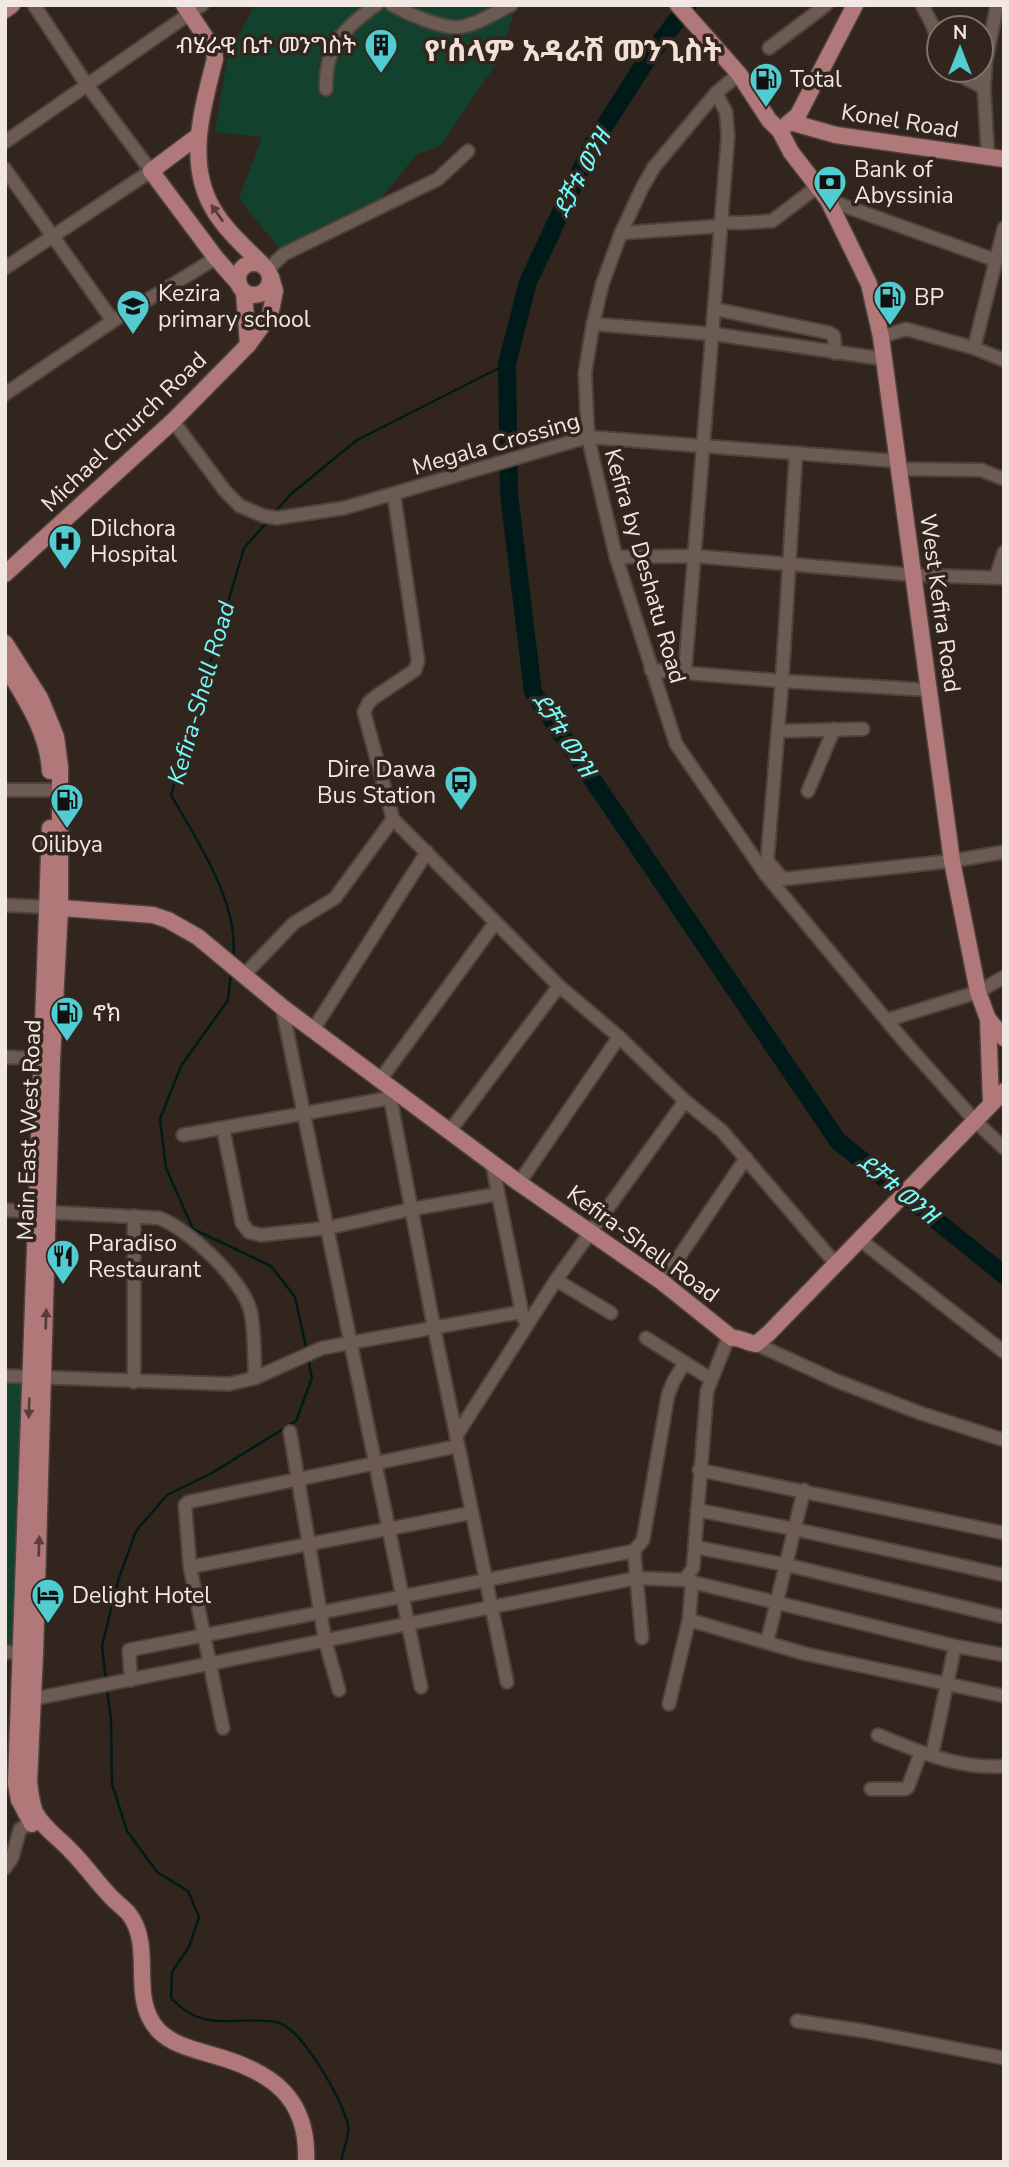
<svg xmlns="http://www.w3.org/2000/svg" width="1009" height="2167" viewBox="0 0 1009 2167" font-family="'Nunito Sans','Noto Sans Ethiopic',sans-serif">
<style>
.green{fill:#12422e}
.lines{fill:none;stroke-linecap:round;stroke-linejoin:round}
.stream{stroke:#001a1a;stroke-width:2.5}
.river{stroke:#001a1a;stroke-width:18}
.minor-casing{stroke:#4e423c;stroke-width:16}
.major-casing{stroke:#4e423c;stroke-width:19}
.minor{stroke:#6b5b53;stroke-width:12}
.major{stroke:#b1787a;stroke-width:16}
.oneway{fill:#583e3a}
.labels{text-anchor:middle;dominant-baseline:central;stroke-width:7;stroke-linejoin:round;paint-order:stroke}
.poi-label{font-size:23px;fill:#f1e7e3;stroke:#32251e;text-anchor:start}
.street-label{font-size:23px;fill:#f1e7e3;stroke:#32251e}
.water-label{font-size:24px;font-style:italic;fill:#73fafa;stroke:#32251e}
.district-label{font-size:30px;font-weight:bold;fill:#f2dfd6;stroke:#32251e}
</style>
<rect width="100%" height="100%" fill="#32251e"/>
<g class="green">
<path d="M 254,5 L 516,5 L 499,60 L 440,146 L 417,154 L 369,213 L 284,254 L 239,199 L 262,137 L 215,132 L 227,60 Z"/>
<path d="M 5,1376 L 30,1376 L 23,1653 L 5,1652 Z"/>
</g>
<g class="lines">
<g class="stream">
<path d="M 274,513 L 291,494 L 357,440 L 507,364"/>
<path d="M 233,959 C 240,904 198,842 171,795 L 244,548 L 268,521"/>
<path d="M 231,973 L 228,1000 L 181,1066 L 160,1119 L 166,1168 L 193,1229 L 271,1266 L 295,1297 L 307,1351"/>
<path d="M 106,1679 L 102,1646 L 118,1581 L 136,1531 L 167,1495 L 212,1473 L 296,1421 L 312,1378 L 308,1358"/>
<path d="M 107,1690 L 111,1719 L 112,1784 L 127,1831 L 157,1872 L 188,1891 L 199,1917 L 189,1947 L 172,1972 L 171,1998 C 205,2035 235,2015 276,2022 C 302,2027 343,2101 348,2125 C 350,2135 343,2151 341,2162"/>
</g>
<path class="river" d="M 688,5 L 646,61 L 593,144 L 528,282 L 507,364 L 509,494 L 533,692 L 838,1141 L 1004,1275"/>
<defs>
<g id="minor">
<path d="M 392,5 C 408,14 442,29 460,27 C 477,25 496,12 511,5"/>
<path d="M 922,5 L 932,24 L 939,45"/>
<path d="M 769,48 L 826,5"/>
<path d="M 950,70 L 984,88"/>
<path d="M 739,74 L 716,93 L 654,167 L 642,188 L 621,233 L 602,285 L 593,324 L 585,373 L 588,437 L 616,557 L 676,744 L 766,875 L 903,1040 L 976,1122 L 1004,1148"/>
<path d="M 326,89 C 325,46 343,29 376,5"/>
<path d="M 5,142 L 202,5"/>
<path d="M 988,157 L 984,88 L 986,61 L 997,5"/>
<path d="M 5,169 L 113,321 L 5,394"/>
<path d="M 828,200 L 995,260"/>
<path d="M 721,222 L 739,223 L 772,221 L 817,187"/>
<path d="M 621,233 L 720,226"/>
<path d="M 5,268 L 151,171 L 87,85 L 34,5"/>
<path d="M 268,269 L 284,254 L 438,179 L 468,151"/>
<path d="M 715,309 L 830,333 L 834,336 L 835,353"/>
<path d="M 113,321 L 216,258"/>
<path d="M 593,324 L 714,334 L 884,359"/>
<path d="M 881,337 L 906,329 L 974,348 L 1004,360"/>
<path d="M 974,348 L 1004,228"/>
<path d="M 173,421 L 225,491 L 240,506 L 264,516 L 277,518 L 344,508 L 588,437 L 896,461"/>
<path d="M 898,469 L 981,470 L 1004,479"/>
<path d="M 394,495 L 418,661 L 415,670 L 375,697 L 369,702 L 364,712 L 393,819 L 559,986 L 619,1037 L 685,1101 L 722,1131 L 835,1263"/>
<path d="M 616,557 L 694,556 L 915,575 L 1004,578"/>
<path d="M 996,577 L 1004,552"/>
<path d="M 651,670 L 782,681 L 930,690"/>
<path d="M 685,671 L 728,136 L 726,112 L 716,93"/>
<path d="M 779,731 L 863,729"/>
<path d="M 5,790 L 60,790"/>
<path d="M 808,791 L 834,729"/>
<path d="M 771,865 L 783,879 L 952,861 L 1004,852"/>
<path d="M 766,875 L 782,681 L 796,453"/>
<path d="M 5,905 L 47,907"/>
<path d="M 244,975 L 294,923 L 335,898 L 393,819"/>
<path d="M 282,1007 L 421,1687"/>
<path d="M 887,1020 L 978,992 L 1004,977"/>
<path d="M 313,1030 L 427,852"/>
<path d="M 5,1057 L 50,1059"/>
<path d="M 380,1080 L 495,923"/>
<path d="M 388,1086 L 434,1328 L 507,1682"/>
<path d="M 223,1128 L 242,1223 L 249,1232 L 261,1235 L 328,1228 L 412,1209 L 498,1194"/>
<path d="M 449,1132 L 559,986"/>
<path d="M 183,1135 L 390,1098"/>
<path d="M 492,1163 L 523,1318"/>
<path d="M 519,1183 L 619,1037"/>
<path d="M 5,1210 L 159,1218 C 189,1229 244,1281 251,1313 C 255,1334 254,1357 255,1378"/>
<path d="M 859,1239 L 1004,1352"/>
<path d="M 556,1280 L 611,1313"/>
<path d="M 662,1282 L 746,1158"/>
<path d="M 646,1338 L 711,1379"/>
<path d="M 756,1344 L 837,1381 L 920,1413 L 1004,1440"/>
<path d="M 5,1376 L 229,1384 L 255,1378 L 322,1348 L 521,1312"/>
<path d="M 134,1382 L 134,1216"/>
<path d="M 290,1432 L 325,1640 L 339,1690"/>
<path d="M 456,1436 L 556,1280 L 685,1101"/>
<path d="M 699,1470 L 1004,1533"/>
<path d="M 697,1510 L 794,1529 L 1004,1575"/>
<path d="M 695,1547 L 787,1565 L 1004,1617"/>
<path d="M 634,1551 L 642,1638"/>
<path d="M 190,1567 L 471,1513"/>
<path d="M 684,1580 L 955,1646 L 1004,1655"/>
<path d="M 689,1620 L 806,1654 L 1004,1696"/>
<path d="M 767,1642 L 804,1490"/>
<path d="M 5,1652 L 28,1653"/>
<path d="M 131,1680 L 129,1650 L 634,1551 L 643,1540 L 668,1395 L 674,1380 L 685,1363"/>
<path d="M 24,1699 L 33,1699 L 637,1578 L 684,1580 L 693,1568 L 707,1391 L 727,1341 L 732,1338"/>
<path d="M 669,1704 L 689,1620 L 692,1582"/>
<path d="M 223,1728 L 190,1567 L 185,1505 L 188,1502 L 458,1446"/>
<path d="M 878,1735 C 917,1751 961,1770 1004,1766"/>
<path d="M 932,1755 L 955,1646"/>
<path d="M 871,1789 L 905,1789 L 908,1787 L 921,1752"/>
<path d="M 5,1868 L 12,1858 L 20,1829 L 38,1820"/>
<path d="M 797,2021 L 864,2031 L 1004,2058"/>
</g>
<g id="major">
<path d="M 184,5 L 214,50 L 215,59 C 203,106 186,161 212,207 C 224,229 245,247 262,264"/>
<path d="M 678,5 L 739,74 L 769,120 L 780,131 L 791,152 L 828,200 L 869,284 L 881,337 L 952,861 L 978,992 L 988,1019 L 991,1103"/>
<path d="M 5,10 L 12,5"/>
<path d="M 790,122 L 836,135 L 1004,159"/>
<path d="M 784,127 L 798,115 L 855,5"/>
<path d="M 198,136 L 151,171 L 216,258 L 238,283"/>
<circle cx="254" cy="279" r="16"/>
<path d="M 244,292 L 248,345"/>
<path d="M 5,574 L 173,421 L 248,345 L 270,315 L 275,291 L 271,277"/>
<path d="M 5,643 L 40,698 L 48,717 L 56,737 L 60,767 L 60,908 L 52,1059 L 35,1654 L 29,1781 C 30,1791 31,1802 35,1812 C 43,1828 59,1838 71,1851 C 86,1866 98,1884 113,1899 C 118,1904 124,1908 129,1914 C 155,1948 128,1997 158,2030 C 172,2045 196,2050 216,2056 C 272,2072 309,2098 306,2162"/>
<path d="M 5,665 C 25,698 48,732 50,771"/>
<path d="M 49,907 L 153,915 L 168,920 L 198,937 L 282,1007 L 519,1183 L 662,1282 L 732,1338 C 740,1337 747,1343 756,1344 L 769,1333 L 1004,1091"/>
<path d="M 988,1019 L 1004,1038"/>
<path d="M 32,1824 L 19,1800 L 16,1783 L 50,828"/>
</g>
</defs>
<use href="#minor" class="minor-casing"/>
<use href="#major" class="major-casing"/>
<use href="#minor" class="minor"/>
<use href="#major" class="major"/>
</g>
<defs><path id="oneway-solid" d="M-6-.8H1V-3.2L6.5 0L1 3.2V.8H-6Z" transform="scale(1.75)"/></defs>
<g class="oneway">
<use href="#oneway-solid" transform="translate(217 213) rotate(-125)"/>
<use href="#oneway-solid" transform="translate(46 1319) rotate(-88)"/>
<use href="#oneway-solid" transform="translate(29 1408) rotate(92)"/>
<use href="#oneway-solid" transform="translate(39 1546) rotate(-88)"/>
</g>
<defs>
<symbol id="building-pin" viewBox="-11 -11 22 30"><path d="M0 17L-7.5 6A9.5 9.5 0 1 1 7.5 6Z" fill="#51ccd1" stroke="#32251e"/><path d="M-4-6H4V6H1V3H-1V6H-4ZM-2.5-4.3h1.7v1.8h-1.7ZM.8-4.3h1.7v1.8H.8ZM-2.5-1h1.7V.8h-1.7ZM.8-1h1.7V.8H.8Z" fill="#111"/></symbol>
<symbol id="fuel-pin" viewBox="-11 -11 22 30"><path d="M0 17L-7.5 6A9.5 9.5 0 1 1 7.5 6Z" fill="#51ccd1" stroke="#32251e"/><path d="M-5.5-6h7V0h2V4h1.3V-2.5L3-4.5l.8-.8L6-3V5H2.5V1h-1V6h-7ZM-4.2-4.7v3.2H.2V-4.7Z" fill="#111"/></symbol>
<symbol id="bank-pin" viewBox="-11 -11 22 30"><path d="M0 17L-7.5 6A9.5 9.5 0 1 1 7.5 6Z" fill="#51ccd1" stroke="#32251e"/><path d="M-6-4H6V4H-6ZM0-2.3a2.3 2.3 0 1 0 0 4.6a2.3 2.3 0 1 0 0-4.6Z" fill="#111"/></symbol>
<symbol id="school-pin" viewBox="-11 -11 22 30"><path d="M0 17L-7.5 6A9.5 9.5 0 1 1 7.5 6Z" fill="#51ccd1" stroke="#32251e"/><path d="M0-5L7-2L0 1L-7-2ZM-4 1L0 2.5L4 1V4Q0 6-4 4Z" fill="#111"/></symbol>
<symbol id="hospital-pin" viewBox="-11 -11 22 30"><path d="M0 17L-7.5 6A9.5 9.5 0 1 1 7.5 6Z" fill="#51ccd1" stroke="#32251e"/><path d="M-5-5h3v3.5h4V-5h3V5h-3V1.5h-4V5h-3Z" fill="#111"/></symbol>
<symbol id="bus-pin" viewBox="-11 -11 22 30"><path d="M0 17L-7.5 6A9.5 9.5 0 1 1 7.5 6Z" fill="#51ccd1" stroke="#32251e"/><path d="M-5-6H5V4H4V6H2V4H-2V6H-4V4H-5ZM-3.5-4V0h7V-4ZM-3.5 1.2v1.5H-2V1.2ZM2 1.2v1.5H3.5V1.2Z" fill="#111"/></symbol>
<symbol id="restaurant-pin" viewBox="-11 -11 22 30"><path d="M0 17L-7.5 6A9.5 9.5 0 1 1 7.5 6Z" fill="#51ccd1" stroke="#32251e"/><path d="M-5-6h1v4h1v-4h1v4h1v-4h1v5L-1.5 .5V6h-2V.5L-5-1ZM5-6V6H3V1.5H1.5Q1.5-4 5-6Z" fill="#111"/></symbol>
<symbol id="hotel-pin" viewBox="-11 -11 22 30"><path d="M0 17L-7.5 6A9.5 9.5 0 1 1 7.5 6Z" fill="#51ccd1" stroke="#32251e"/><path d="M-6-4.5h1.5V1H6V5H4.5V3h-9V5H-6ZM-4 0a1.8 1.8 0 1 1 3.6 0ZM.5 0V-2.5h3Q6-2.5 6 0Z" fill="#111"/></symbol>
</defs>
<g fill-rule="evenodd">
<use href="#building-pin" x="362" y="26" width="38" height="52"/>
<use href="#fuel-pin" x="747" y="60" width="38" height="52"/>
<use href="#bank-pin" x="811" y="163" width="38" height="52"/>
<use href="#fuel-pin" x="871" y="278" width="38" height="52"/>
<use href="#school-pin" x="114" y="287" width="38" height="52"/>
<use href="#hospital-pin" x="46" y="522" width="38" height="52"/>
<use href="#bus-pin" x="442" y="763" width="38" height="52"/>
<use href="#fuel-pin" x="48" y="781" width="38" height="52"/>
<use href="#fuel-pin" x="48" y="994" width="38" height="52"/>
<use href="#restaurant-pin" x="44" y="1237" width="38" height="52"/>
<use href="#hotel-pin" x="29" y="1576" width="38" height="52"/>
</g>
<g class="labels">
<g class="poi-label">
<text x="356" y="45" text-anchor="end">ብሄራዊ ቤተ መንግስት</text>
<text x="790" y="79">Total</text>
<text x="854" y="169">Bank of<tspan x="854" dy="26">Abyssinia</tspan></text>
<text x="158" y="293">Kezira<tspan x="158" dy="26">primary school</tspan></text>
<text x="914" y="297">BP</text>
<text x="90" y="528">Dilchora<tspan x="90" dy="26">Hospital</tspan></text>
<text x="436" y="769" text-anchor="end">Dire Dawa<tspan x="436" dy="26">Bus Station</tspan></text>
<text x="67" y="844" text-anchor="middle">Oilibya</text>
<text x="92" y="1013">ኖክ</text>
<text x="88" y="1243">Paradiso<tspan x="88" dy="26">Restaurant</tspan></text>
<text x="72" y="1595">Delight Hotel</text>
</g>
<g class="street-label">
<text transform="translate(900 121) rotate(9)">Konel Road</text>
<text transform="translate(124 432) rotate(-44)">Michael Church Road</text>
<text transform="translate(496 444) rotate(-16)">Megala Crossing</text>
<text transform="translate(645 566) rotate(74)">Kefira by Deshatu Road</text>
<text transform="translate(940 603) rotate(82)">West Kefira Road</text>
<text transform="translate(29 1130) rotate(-88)">Main East West Road</text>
<text transform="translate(643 1244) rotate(36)">Kefira-Shell Road</text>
</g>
<g class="water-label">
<text transform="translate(582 173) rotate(-62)">ደቻቱ ወንዝ</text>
<text transform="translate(201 693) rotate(-74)">Kefira-Shell Road</text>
<text transform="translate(564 735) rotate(57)">ደቻቱ ወንዝ</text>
<text transform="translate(898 1189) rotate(39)">ደቻቱ ወንዝ</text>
</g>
<g class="district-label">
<text x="573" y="51">የ'ሰላም አዳራሽ መንጊስት</text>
</g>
</g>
<rect width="1009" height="2167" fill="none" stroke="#f1e7e3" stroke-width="14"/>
<g transform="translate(960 49)"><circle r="33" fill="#32251e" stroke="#7e736d" stroke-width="2"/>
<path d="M0-5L12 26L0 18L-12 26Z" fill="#51ccd1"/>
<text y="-10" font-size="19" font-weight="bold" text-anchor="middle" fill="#f1e7e3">N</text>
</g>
</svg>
